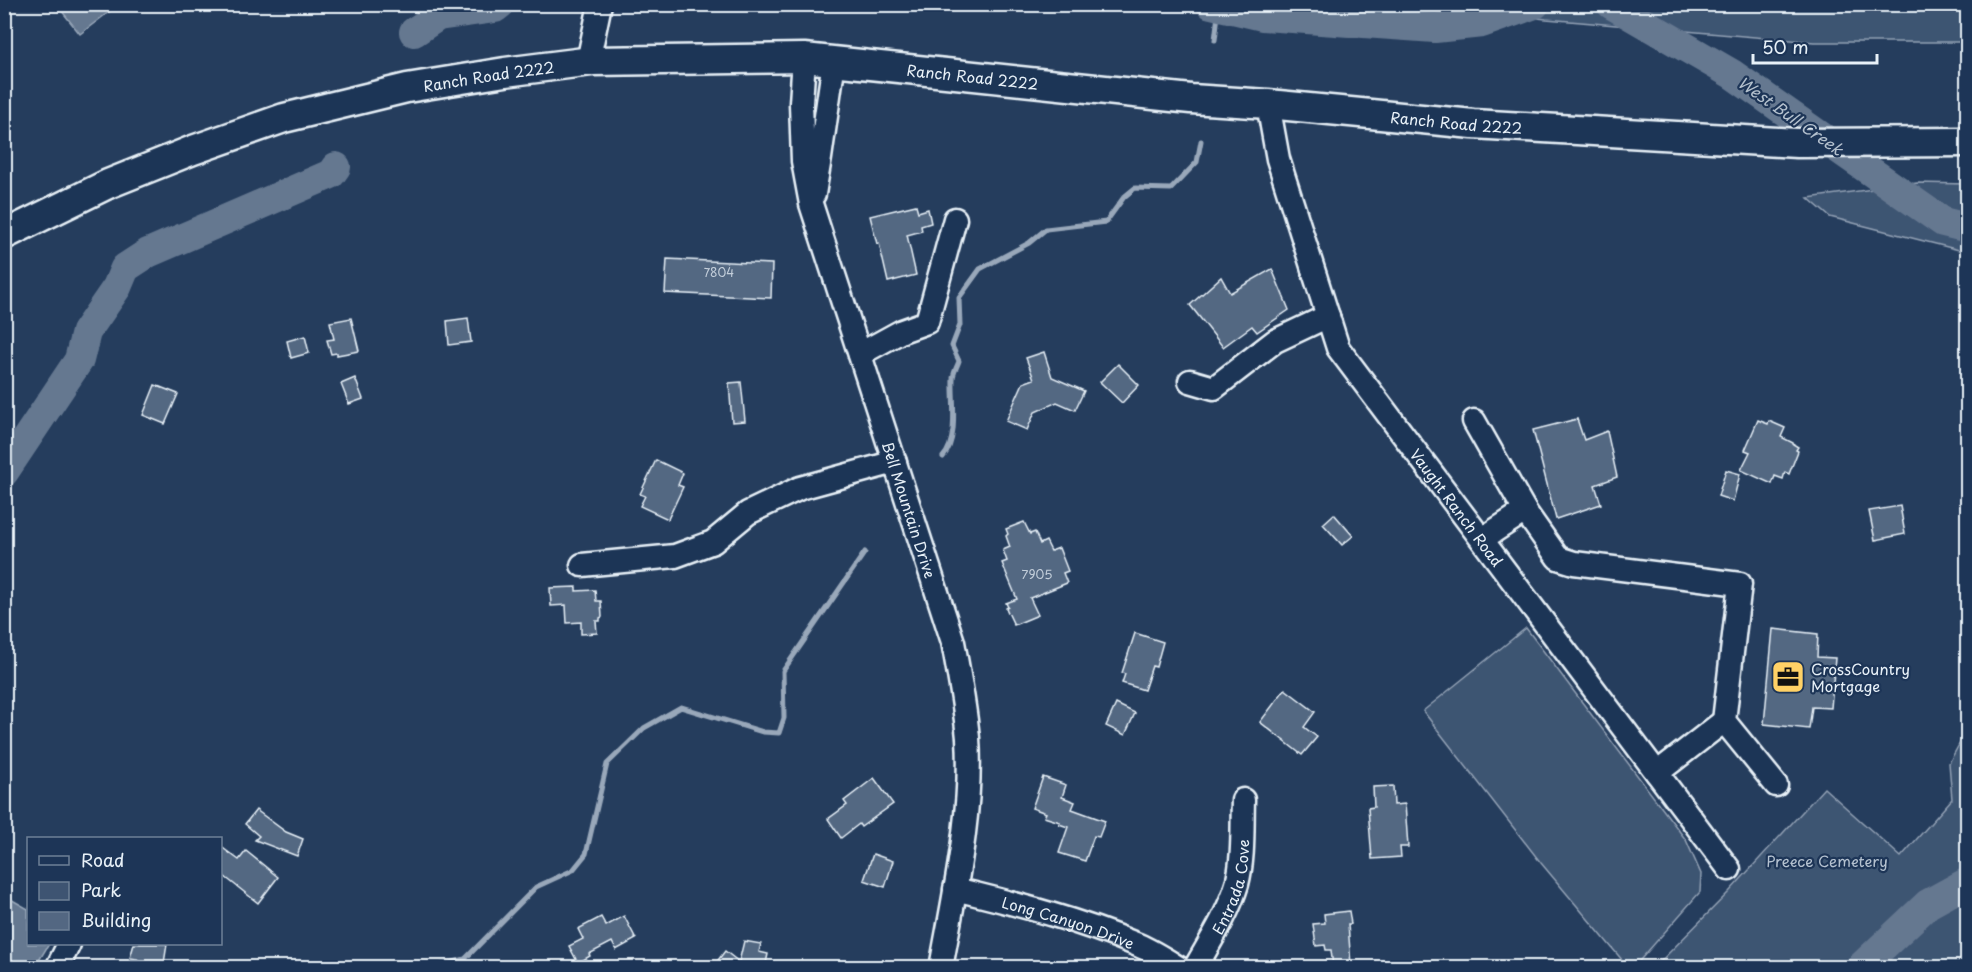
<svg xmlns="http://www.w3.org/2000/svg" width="1972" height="972" viewBox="0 0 1972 972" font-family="'Playpen Sans',sans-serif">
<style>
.green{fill:#3e5472;stroke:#93a2b5;stroke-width:1.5}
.water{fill:#657890;stroke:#99a8ba;stroke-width:1.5}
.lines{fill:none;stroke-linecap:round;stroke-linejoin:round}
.stream{stroke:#99a8ba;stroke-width:5}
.river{stroke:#657890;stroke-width:30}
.building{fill:#536782;stroke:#e8f1f8;stroke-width:1.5}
.minor-casing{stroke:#e8f1f8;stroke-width:27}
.major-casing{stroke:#e8f1f8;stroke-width:33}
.minor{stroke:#1d3557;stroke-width:22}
.major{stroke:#1d3557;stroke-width:28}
.labels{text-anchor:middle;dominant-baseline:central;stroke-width:4.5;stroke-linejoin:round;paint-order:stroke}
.number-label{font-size:12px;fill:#c3ceda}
.street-label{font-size:15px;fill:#e8f1f8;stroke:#1d3557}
.poi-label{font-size:15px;fill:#e8f1f8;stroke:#1d3557;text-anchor:start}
.park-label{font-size:15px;fill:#b5c2d0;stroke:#1d3557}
.water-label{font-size:16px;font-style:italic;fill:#b4c1ce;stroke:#1d3557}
</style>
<rect width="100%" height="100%" fill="#253d5d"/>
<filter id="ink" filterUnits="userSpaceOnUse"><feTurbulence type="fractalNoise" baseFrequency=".0167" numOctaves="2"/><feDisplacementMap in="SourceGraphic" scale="12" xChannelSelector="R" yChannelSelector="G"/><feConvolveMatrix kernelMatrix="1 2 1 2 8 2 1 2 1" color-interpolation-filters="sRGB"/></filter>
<g filter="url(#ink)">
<g class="green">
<path d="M 1427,5 L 1967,5 L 1967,42 L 1814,42 L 1546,19 Z"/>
<path d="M 1917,183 L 1967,184 L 1967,252 L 1830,217 L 1808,198 Z"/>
<path d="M 1526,628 L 1686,840 L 1701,874 L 1700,892 L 1634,967 L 1628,967 L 1541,863 L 1423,711 Z"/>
<path d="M 1967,730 L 1967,967 L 1655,967 L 1729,892 L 1824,788 L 1901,857 L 1952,799 L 1949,763 Z"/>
</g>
<g class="water">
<path d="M 57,5 L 118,5 L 80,34 Z"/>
<path d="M 7,897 L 28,909 L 28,944 L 49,944 L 35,967 L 5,967 L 4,902 Z"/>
</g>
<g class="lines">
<g class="stream">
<path d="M 1215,40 L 1219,6"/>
<path d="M 943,457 C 959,439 952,401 953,379 C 953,373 957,367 959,361 L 952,346 L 960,325 L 959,298 L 980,269 L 1029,243 L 1046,229 L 1106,222 L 1124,197 L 1135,188 L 1171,189 L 1197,162 L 1201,141"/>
<path d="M 431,968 L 465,959 L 536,887 L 573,870 L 586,854 L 607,764 L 644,728 L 681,707 L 763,732 L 779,733 L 784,718 L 783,671 L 865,552"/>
</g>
<g class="river">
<path d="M 1211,4 L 1262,16 L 1435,28 L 1482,23 L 1535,4"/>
<path d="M 1611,4 L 1732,74 L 1943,222 L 1968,228"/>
<path d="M 414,32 L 438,16 L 495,8 L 500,4"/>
<path d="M 4,472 L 79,360 L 86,332 L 117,287 L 125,268 L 148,253 L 331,174 L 336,167"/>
<path d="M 1860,968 L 1928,904 L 1968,882"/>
</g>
</g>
<g class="building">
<path d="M 916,205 L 918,212 L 928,209 L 931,223 L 921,226 L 922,231 L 907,235 L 916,275 L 888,282 L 879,243 L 877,244 L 870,216 Z"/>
<path d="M 667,259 L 772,264 L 771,298 L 665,293 Z"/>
<path d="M 1272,269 L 1289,310 L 1257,332 L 1252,326 L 1223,347 L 1190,305 L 1221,277 L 1230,293 Z"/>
<path d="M 351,318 L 359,351 L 337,355 L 337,353 L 331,354 L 327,340 L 334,339 L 330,322 Z"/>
<path d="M 468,318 L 471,342 L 449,345 L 447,321 Z"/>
<path d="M 305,336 L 309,353 L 291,358 L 287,341 Z"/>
<path d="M 1044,352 L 1052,377 L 1084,391 L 1075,410 L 1057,402 L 1035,412 L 1027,430 L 1006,421 L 1023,383 L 1034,379 L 1026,358 Z"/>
<path d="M 1118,364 L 1139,385 L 1122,403 L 1100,382 Z"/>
<path d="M 355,378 L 363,399 L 349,404 L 341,384 Z"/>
<path d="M 741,382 L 745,421 L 732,422 L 729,383 Z"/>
<path d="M 155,385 L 178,394 L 165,424 L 143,415 Z"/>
<path d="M 1577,419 L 1584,440 L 1607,431 L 1617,477 L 1595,485 L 1601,504 L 1556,519 L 1533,430 Z"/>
<path d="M 1758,420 L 1768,424 L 1769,421 L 1785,428 L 1781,437 L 1793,443 L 1793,444 L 1798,447 L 1796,450 L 1798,451 L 1789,474 L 1785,472 L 1783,479 L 1775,476 L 1772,484 L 1741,470 L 1750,452 L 1745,450 Z"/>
<path d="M 656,460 L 683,473 L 678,485 L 683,487 L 668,519 L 640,506 L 645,496 L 640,494 Z"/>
<path d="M 1726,470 L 1740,474 L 1733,501 L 1718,496 Z"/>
<path d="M 1900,506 L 1905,534 L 1875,540 L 1869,511 Z"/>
<path d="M 1334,514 L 1353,536 L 1342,545 L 1323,524 Z"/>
<path d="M 1024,522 L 1030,534 L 1035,532 L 1040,544 L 1046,541 L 1051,551 L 1059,548 L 1068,571 L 1063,573 L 1067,583 L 1030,598 L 1038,615 L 1014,625 L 1006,608 L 1008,607 L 1006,603 L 1017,599 L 1002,563 L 1007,561 L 1003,550 L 1010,547 L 1006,536 L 1008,534 L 1006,529 Z"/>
<path d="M 576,587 L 576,591 L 595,590 L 596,601 L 601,601 L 602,617 L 600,618 L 600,621 L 596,621 L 597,633 L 581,634 L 581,622 L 567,623 L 566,605 L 551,606 L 550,588 Z"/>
<path d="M 1773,629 L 1818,634 L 1817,657 L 1835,658 L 1831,708 L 1812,707 L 1809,729 L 1764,724 Z"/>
<path d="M 1135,633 L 1163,642 L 1156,667 L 1152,666 L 1144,690 L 1122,683 L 1125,674 L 1122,673 Z"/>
<path d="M 1285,689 L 1315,712 L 1304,727 L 1317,737 L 1302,755 L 1260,722 Z"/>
<path d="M 1116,704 L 1135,713 L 1125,735 L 1106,726 Z"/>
<path d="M 1043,777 L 1066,785 L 1062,797 L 1075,802 L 1072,809 L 1105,821 L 1099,837 L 1094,836 L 1085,861 L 1059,853 L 1068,827 L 1059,824 L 1060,822 L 1044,817 L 1046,813 L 1032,808 Z"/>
<path d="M 874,778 L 893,804 L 861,827 L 859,824 L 841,838 L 828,819 L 847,805 L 844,801 Z"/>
<path d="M 1393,786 L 1394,805 L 1405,804 L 1408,847 L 1400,847 L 1401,857 L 1372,859 L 1368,808 L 1374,807 L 1373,787 Z"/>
<path d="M 256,810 L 286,832 L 303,839 L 297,856 L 255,840 L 259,836 L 245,824 Z"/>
<path d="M 220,846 L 239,860 L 246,851 L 278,877 L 258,903 L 220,873 Z"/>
<path d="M 873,854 L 893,861 L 885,887 L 864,880 Z"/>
<path d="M 1349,911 L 1351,924 L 1348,924 L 1351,965 L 1333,967 L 1331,950 L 1326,950 L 1325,945 L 1316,946 L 1313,924 L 1325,923 L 1324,914 Z"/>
<path d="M 624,916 L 636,939 L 616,950 L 612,942 L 589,954 L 590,956 L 578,963 L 569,946 L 583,939 L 578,929 L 601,917 L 606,926 Z"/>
<path d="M 744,941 L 761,944 L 759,952 L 768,954 L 765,968 L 712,968 L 725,951 L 739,962 Z"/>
<path d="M 134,944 L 167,944 L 164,963 L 157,968 L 142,968 L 137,959 L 130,958 Z"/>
</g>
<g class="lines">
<defs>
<g id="minor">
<path id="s1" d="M 804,58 L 801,103 L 803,161 L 811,204 L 953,642 C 959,674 965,706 968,738 C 973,812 954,895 941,968"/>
<path d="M 588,62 L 600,4"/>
<path id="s2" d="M 1268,104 L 1278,159 L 1338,348 L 1729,869"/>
<path d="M 814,194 L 820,158 L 834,61"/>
<path d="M 860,354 L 902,331 L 927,322 L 955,219"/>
<path d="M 1190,381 L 1214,388 L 1275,341 L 1328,316"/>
<path d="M 1474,421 L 1525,511 L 1558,558 L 1574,563 L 1740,584 L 1724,721 L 1776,785"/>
<path d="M 1482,539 L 1525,511"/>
<path d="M 582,565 L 675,556 L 713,542 L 748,513 L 800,488 L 895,462"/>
<path d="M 1657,773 L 1724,721"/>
<path id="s3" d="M 955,889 C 1017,904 1079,920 1138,945 C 1152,951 1166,960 1179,968"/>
<path d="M 57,968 L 69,944"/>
<path id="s4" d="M 1195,968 C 1211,940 1228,914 1237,884 C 1244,857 1242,827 1243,800"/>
</g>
<g id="major">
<path id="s5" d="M 4,235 L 108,184 L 193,150 L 284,118 L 407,88 L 505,72 L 592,61 L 804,58 L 1191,99 L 1268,104 L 1473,124 L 1797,143 L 1968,142"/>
</g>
</defs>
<use href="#minor" class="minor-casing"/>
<use href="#major" class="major-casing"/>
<use href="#minor" class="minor"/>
<use href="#major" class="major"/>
</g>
</g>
<defs>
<symbol id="office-square" viewBox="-11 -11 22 22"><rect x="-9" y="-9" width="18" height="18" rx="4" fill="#ffd166" stroke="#1d3557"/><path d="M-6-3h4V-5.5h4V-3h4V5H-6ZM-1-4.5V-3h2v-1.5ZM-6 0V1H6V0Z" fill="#111"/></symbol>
</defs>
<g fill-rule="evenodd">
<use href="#office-square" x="1769" y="658" width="38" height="38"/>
</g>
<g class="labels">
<g class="number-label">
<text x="719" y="272">7804</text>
<text x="1037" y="574">7905</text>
</g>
<g class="street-label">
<text stroke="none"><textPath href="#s5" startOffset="999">Ranch Road 2222</textPath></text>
<text stroke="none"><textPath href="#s5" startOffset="513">Ranch Road 2222</textPath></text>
<text stroke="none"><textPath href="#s5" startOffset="1485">Ranch Road 2222</textPath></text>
<text stroke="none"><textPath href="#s2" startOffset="453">Vaught Ranch Road</textPath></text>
<text stroke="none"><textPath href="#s1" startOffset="468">Bell Mountain Drive</textPath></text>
<text stroke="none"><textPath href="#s4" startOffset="90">Entrada Cove</textPath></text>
<text stroke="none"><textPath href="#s3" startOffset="118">Long Canyon Drive</textPath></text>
</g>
<g class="poi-label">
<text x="1811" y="668">CrossCountry<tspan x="1811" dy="17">Mortgage</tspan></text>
</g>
<g class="park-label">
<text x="1827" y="860">Preece Cemetery</text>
</g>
<g class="water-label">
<text transform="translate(1791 115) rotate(35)">West Bull Creek</text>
</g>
</g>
<rect width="1972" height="972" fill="none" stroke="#1d3557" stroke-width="24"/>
<rect x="12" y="12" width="1948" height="948" fill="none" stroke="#e8f1f8" stroke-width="2" filter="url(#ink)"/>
<rect x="27" y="837" width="195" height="108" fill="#1d3557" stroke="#6e8097" stroke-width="1.5"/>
<rect x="39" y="856" width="30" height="9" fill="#1d3557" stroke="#6e8097" stroke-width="1.5"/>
<text x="81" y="867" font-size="18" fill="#e8f1f8">Road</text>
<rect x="39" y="882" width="30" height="18" fill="#3e5472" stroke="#6e8097" stroke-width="1.5"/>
<text x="81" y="897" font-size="18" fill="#e8f1f8">Park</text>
<rect x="39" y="912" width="30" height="18" fill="#536782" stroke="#6e8097" stroke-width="1.5"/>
<text x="81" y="927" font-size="18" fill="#e8f1f8">Building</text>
<path d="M1753 54v9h124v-9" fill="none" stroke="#e8f1f8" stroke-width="3"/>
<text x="1762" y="54" font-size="18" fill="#e8f1f8" stroke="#1d3557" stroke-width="4.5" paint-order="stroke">50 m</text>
</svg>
